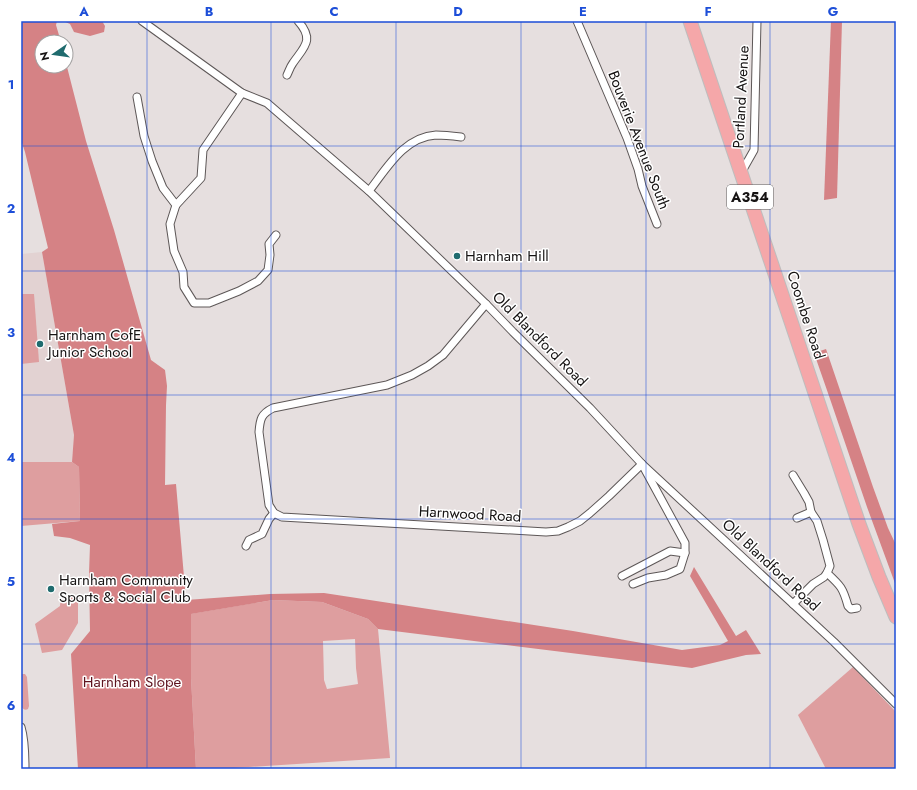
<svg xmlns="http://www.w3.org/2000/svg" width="917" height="790" viewBox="0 0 917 790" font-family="Jost,sans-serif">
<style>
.built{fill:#e2d2d2}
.green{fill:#de9e9f;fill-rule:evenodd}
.forest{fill:#d58285}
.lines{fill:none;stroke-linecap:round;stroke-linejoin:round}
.street-casing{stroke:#5d5757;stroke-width:9}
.highway-casing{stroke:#bebdbd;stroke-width:15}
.street{stroke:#fff;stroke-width:7}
.highway{stroke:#f5a7a9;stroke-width:13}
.grid{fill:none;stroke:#1d4ed8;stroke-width:1;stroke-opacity:0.55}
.poi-dot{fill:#1f6b6e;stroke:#fff;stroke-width:1.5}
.labels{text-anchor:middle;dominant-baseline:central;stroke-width:3;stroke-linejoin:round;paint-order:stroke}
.shield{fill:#fff;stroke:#5c5a5a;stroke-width:1}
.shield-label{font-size:14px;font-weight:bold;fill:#161313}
.street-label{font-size:15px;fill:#161313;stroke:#fff}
.poi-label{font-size:15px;fill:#161313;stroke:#fff;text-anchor:start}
.park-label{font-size:15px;fill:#5f141f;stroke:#fff}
.neatline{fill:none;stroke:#1d4ed8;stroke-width:1.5}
.grid-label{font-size:13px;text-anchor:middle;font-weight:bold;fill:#1d4ed8}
</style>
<rect width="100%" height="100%" fill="#e6dfdf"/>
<path class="built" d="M 42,252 L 74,435 L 72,462 L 21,462 L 21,254 Z"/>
<g class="green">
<path d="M 21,294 L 34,294 L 39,362 L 21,364 Z"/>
<path d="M 21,462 L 72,462 L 79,467 L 80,521 L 21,526 Z"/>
<path d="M 78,595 L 78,623 L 62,650 L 42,653 L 35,624 L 60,606 L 61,596 Z"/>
<path d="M 273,600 L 322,602 L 368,619 L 378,629 L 390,758 L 219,769 L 196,769 L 191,678 L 190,614 ZM 355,639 L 356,668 L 358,684 L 327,689 L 324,680 L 323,641 Z"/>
<path d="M 853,667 L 896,712 L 896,769 L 826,769 L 798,715 Z"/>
<path d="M 21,674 L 25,674 L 27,677 L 29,706 L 28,709 C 25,711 23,709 21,706 Z"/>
</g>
<g class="forest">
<path d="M 21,21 L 57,21 L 56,25 L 61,42 L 42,42 L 42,66 L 66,66 L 66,63 L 86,141 L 114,230 L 151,360 L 165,370 L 167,386 L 166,405 L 165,485 L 176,484 L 186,600 L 270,594 L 324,593 L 573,631 L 682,650 L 720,645 L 728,641 L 690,576 L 694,567 L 736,636 L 746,630 L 761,654 L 746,655 L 692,668 L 378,629 L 368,619 L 322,602 L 273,600 L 191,614 L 191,678 L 196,769 L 78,769 L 71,654 L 90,631 L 89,574 L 90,545 L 70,538 L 54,536 L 52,524 L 80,521 L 79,467 L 72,462 L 74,435 L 42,252 L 48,248 L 25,152 L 21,140 Z"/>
<path d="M 63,21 L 102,21 L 105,26 L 104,32 L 90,36 L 74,32 L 70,24 Z"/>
<path d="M 831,21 L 842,21 L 837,198 L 824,200 Z"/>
<path d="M 826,349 L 873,487 L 888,528 L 896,545 L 896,586 L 867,507 L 829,396 L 814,353 Z"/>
</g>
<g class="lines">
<defs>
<g id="street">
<path d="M 142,21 L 242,93 L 267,103 L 369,191 L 486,304 L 513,332 L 590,408 L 642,464 L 834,642 L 896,704"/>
<path d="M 577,21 L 627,138 L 638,169 L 642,186 L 657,224"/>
<path d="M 287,75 C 289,71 290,67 293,63 C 304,47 315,40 298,21"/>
<path d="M 137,97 L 144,136 L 152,161 L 163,188 L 176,205 L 170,224 L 174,251 L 183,272 L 184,287 L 194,303 L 209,303 L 239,291 L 258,281 L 268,270 L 270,255 L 269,244 L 276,235"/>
<path d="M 741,173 L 754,150 L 757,21"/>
<path d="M 369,191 C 387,168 404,137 436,135 C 445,135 453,136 461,137"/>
<path d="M 176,205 L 201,178 L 203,150 L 242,93"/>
<path d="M 486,304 L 443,355 L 428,366 L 412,375 L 387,385 L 377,387 L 273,408 C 261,414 260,419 259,432 L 269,505 L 274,513 L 282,517 L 546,532 L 558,531 L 568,527 L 580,521 L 590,513 L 609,496 L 642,464 L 685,543 L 685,553 L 680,569 L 666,575 L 648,578 L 633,584"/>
<path d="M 797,518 L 811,512"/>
<path d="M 246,546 L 249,540 L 262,534 L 269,519 L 274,513"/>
<path d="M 827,573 C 841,586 843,588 848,606 L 851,609 L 857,608"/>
<path d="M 622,576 L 670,551 L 685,553"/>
<path d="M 793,604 L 813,584 L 824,577 L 827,573 L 830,566 L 823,540 L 817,521 L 811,512 L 809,502 L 804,493 L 793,475"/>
<path d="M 21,727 C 25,740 25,755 25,769"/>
</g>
<path id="highway" d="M 690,21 L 859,524 L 879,577 L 896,617"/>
</defs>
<use href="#street" class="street-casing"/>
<use href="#highway" class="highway-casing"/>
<use href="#street" class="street"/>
<use href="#highway" class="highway"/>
</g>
<path class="grid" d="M 147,21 L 147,769M 271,21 L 271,769M 396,21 L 396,769M 521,21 L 521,769M 646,21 L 646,769M 770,21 L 770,769M 21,146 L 896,146M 21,271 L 896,271M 21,395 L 896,395M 21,519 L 896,519M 21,644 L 896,644"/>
<g class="poi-dot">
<circle cx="457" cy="256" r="4"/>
<circle cx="40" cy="344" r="4"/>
<circle cx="51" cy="589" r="4"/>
</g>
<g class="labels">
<rect class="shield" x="727" y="185" width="46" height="24" rx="3"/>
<g class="shield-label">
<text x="750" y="197">A354</text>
</g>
<g class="street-label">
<text transform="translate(741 97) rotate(-87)">Portland Avenue</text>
<text transform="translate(639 140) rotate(69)">Bouverie Avenue South</text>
<text transform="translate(806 315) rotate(72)">Coombe Road</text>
<text transform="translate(540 339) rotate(45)">Old Blandford Road</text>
<text transform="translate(470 514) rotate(3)">Harnwood Road</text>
<text transform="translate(771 565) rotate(43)">Old Blandford Road</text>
</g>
<g class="poi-label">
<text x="465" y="256">Harnham Hill</text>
<text x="48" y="335">Harnham CofE<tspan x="48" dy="17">Junior School</tspan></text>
<text x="59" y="580">Harnham Community<tspan x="59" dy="17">Sports &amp; Social Club</tspan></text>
</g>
<g class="park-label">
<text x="132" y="682">Harnham Slope</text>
</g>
</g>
<rect width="917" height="790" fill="none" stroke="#ffffff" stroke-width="44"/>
<g transform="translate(54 54) rotate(257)"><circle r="19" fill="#ffffff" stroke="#a2a1a1"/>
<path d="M0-3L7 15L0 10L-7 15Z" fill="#1f6b6e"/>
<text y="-6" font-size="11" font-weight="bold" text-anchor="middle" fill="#161313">N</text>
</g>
<rect x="22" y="22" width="873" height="746" class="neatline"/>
<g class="grid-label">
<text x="84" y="16">A</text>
<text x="209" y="16">B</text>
<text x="334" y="16">C</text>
<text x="458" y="16">D</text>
<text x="583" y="16">E</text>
<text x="708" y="16">F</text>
<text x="833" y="16">G</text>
<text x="11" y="89">1</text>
<text x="11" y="213">2</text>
<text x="11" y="337">3</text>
<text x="11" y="462">4</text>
<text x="11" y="586">5</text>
<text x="11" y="710">6</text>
</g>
</svg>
